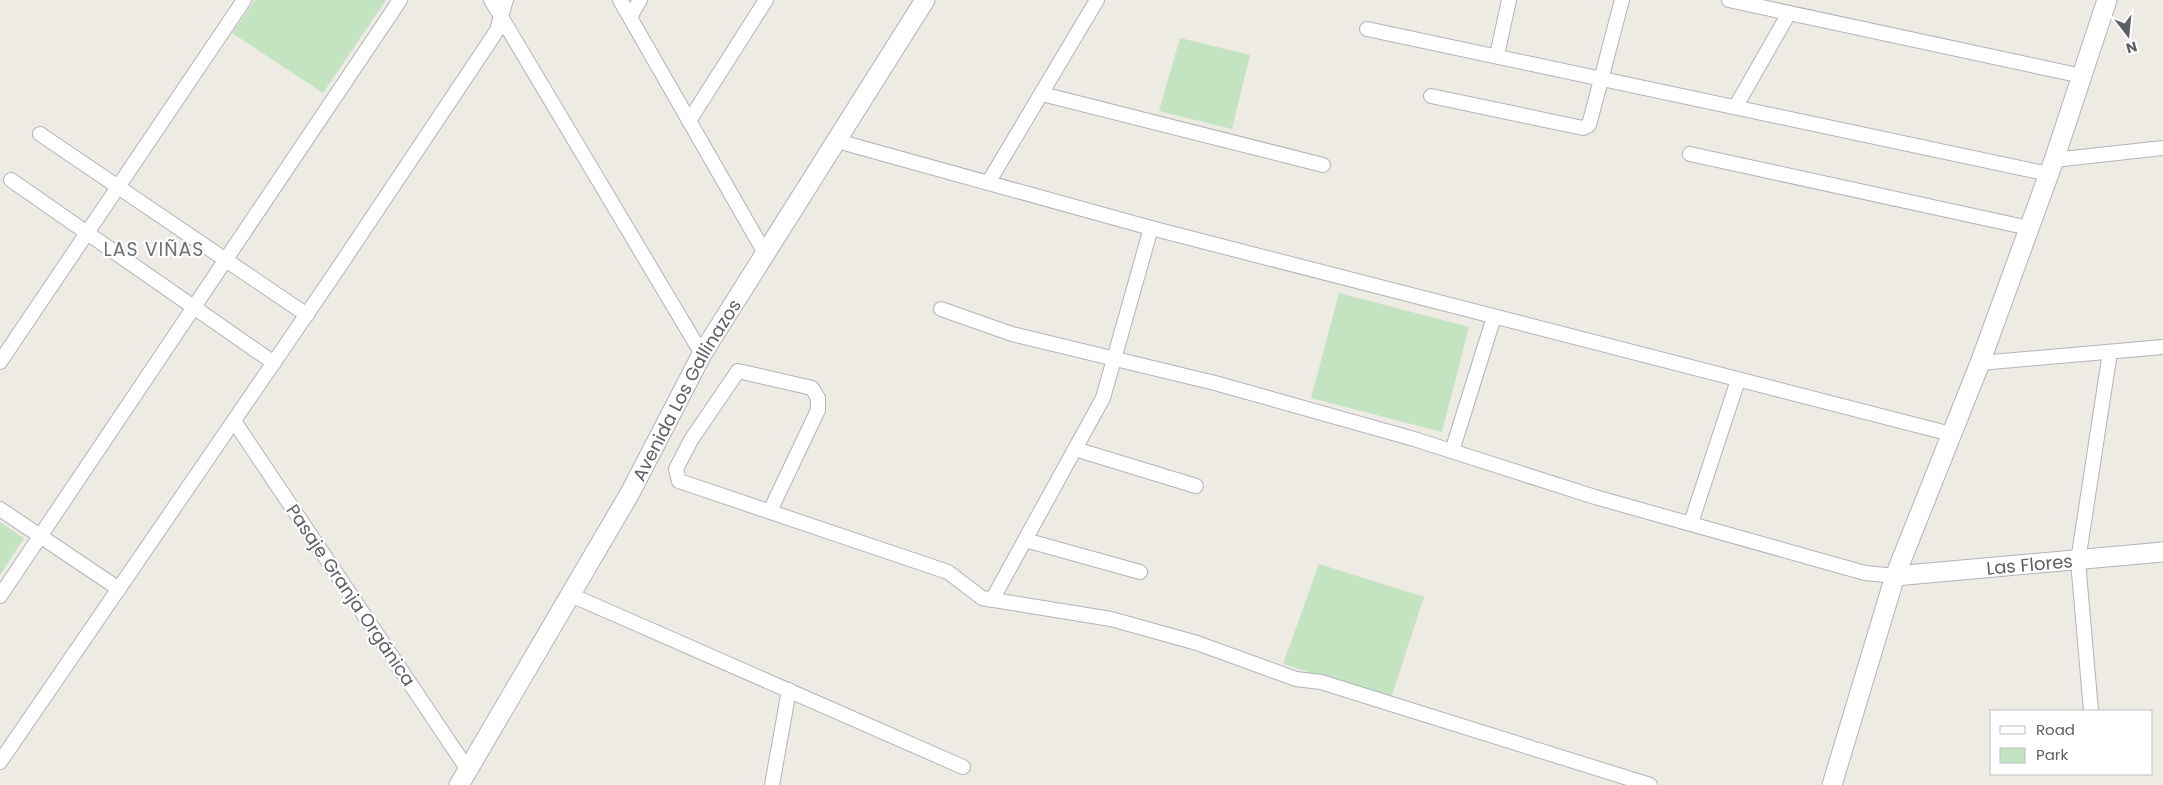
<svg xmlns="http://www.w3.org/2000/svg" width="2163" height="785" viewBox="0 0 2163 785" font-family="Poppins,sans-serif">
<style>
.green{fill:#c4e4c1}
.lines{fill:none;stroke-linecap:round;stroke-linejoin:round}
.street-casing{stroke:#b1b4b8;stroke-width:16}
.secondary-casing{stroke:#b0b4b8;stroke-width:21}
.street{stroke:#fff;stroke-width:14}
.secondary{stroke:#fff;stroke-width:19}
.labels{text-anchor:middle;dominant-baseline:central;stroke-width:4.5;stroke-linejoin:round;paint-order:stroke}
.street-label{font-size:18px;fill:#5c6063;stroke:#fff}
.neighbourhood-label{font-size:19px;letter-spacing:1px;fill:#6d7275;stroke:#fff}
</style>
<rect width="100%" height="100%" fill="#edebe4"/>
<g class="green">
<path d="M 255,0 L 386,0 L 323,93 L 232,33 Z"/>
<path d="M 1180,38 L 1250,55 L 1232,129 L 1159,111 Z"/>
<path d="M 1339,293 L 1469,327 L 1442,432 L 1311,398 Z"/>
<path d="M 0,522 L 24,538 L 0,575 Z"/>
<path d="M 1319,564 L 1424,597 L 1391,698 L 1283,664 Z"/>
</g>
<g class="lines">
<defs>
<g id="street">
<path d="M 491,0 L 702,354"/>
<path d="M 620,0 L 766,255"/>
<path d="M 1729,0 L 2082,76"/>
<path d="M 630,17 L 640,0"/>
<path d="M 1367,29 L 2049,174"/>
<path d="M 1497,55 L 1509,0"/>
<path d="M 1042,94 L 1323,165"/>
<path d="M 1431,96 L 1583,128 L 1589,125 L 1622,0"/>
<path d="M 1736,106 L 1789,13"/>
<path d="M 689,121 L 766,0"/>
<path d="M 40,134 L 307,315"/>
<path d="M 837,141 L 1151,228 L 1951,434"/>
<path d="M 1690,154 L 2029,228"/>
<path d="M 2054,160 L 2163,148"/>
<path d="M 11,180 L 274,363"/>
<path d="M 988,183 L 1097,0"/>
<path d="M 941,309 L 1012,334 L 1215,383 L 1414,439 L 1595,497 L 1865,573 L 1895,576"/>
<path d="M 0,362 L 244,0"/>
<path d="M 1980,363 L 2163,347"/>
<path d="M 234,421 L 468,770"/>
<path d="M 1075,449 L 1196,486"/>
<path d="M 1452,451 L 1494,317"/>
<path d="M 0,509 L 119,589"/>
<path d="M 770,511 L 818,410 L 818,398 L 812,388 L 738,371 L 691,440 L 676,469 L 679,481 L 948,572 L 982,598 L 1111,619 L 1197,643 L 1296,679 L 1321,682 L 1650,785"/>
<path d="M 1691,523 L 1738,380"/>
<path d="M 1025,540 L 1140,572"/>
<path d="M 571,595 L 963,767"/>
<path d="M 0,596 L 400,0"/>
<path d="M 992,600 L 1103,398 L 1151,228"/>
<path d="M 2091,711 L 2078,561 L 2110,352"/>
<path d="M 0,762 L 333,276 L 492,38 L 497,30 L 506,0"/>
<path d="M 772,785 L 789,690"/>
</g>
<g id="secondary">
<path id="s1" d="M 1895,576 L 2163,552"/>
<path id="s2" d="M 459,785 L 630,493 L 702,354 L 925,0"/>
<path d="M 1832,785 L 1895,576 L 1980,363 L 2054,160 L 2107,0"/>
</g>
</defs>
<use href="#street" class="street-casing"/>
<use href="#secondary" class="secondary-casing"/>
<use href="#street" class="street"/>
<use href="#secondary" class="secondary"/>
</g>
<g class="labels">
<g class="street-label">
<text stroke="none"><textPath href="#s2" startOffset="456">Avenida Los Gallinazos</textPath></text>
<text stroke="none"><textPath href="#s1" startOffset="135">Las Flores</textPath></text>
<text transform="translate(351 595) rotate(56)">Pasaje Granja Orgánica</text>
</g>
<g class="neighbourhood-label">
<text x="154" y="249">LAS VIÑAS</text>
</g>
</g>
<rect x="1990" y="710" width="162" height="65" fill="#ffffff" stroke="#bebfc1"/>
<rect x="2000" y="726" width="25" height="8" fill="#ffffff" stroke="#bebfc1"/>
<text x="2036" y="735" font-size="15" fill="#5c6063">Road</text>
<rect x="2000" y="748" width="25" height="15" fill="#c4e4c1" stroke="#bebfc1"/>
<text x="2036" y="760" font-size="15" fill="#5c6063">Park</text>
<g transform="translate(2128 35) rotate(164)" stroke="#ffffff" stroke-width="4" paint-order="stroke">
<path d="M0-4L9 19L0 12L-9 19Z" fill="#5c6063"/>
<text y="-8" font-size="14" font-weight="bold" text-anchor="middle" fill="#5c6063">N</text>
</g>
</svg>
